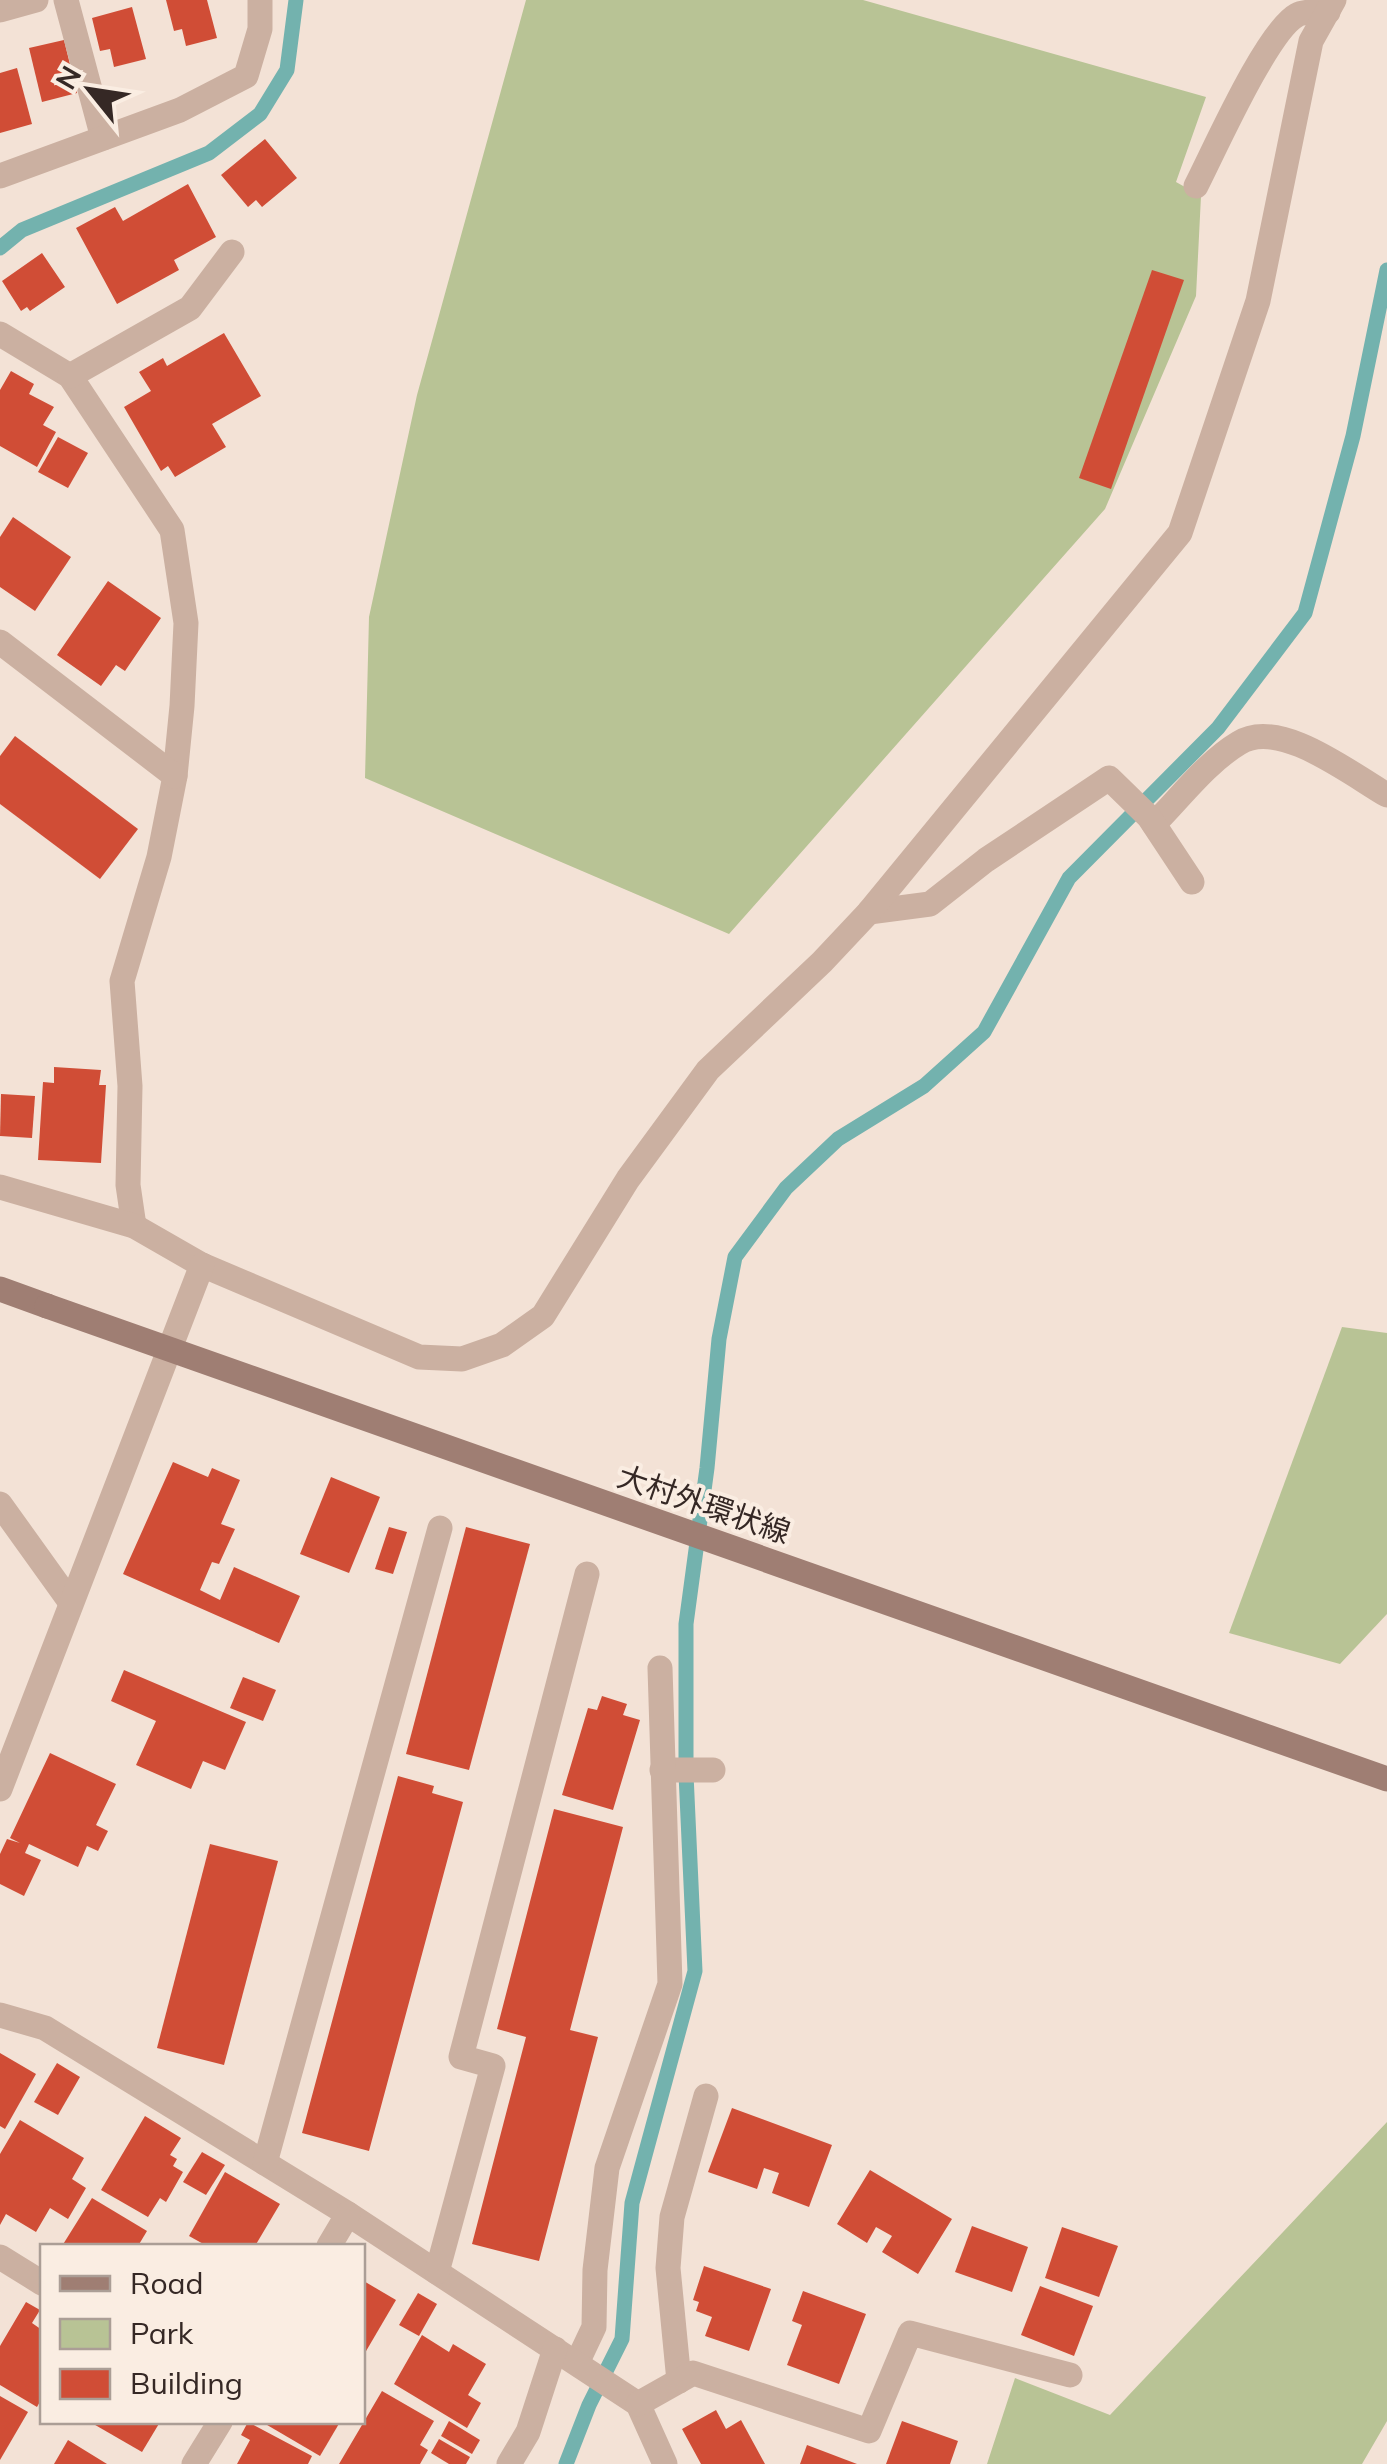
<svg xmlns="http://www.w3.org/2000/svg" width="1387" height="2464" viewBox="0 0 1387 2464" font-family="Mulish,'Noto Sans JP',sans-serif">
<style>
.green{fill:#b8c395}
.lines{fill:none;stroke-linecap:round;stroke-linejoin:round}
.stream{stroke:#73b2ae;stroke-width:15}
.building{fill:#d04d36}
.service{stroke:#cbb0a1;stroke-width:25}
.minor{stroke:#cbb0a1;stroke-width:25}
.secondary{stroke:#9f7e73;stroke-width:25}
.secondary-bridge{stroke:#9f7e73;stroke-width:25}
.labels{text-anchor:middle;dominant-baseline:central;stroke-width:8;stroke-linejoin:round;paint-order:stroke}
.street-label{font-size:30px;fill:#352825;stroke:#faede2}
</style>
<rect width="100%" height="100%" fill="#f3e2d6"/>
<g class="green">
<path d="M 526,0 L 863,0 L 1206,97 L 1176,182 L 1201,196 L 1196,296 L 1105,509 L 729,934 L 365,778 L 369,617 L 417,395 Z"/>
<path d="M 1342,1327 L 1387,1333 L 1387,1614 L 1340,1664 L 1229,1633 Z"/>
<path d="M 1387,2122 L 1387,2421 L 1362,2464 L 987,2464 L 1015,2378 L 1110,2415 Z"/>
</g>
<g class="lines">
<g class="stream">
<path d="M 0,248 L 22,230 L 209,153 L 260,114 L 287,70 L 296,0"/>
<path d="M 566,2464 L 589,2405 L 622,2339 L 632,2203 L 695,1971 L 686,1774 L 686,1624 L 707,1468 L 719,1339 L 735,1257 L 786,1188 L 838,1139 L 924,1086 L 984,1032 L 1069,878 L 1218,728 L 1305,613 L 1353,436 L 1387,270"/>
</g>
</g>
<g class="building">
<path d="M 166,0 L 207,0 L 217,38 L 186,46 L 182,29 L 174,31 Z"/>
<path d="M 132,7 L 146,59 L 114,67 L 110,49 L 100,51 L 92,18 Z"/>
<path d="M 64,40 L 77,93 L 42,102 L 29,48 Z"/>
<path d="M 17,68 L 32,124 L 0,133 L 0,73 Z"/>
<path d="M 265,139 L 297,178 L 262,207 L 256,200 L 248,207 L 221,175 Z"/>
<path d="M 188,184 L 216,237 L 174,260 L 179,270 L 117,304 L 76,228 L 115,207 L 123,221 Z"/>
<path d="M 42,253 L 65,287 L 30,311 L 27,307 L 21,311 L 2,281 Z"/>
<path d="M 1152,270 L 1184,280 L 1111,489 L 1079,478 Z"/>
<path d="M 224,333 L 261,396 L 212,424 L 226,447 L 175,477 L 168,466 L 161,471 L 124,407 L 151,391 L 139,372 L 163,358 L 167,366 Z"/>
<path d="M 11,371 L 34,384 L 29,394 L 54,407 L 43,425 L 56,432 L 37,467 L 0,446 L 0,390 Z"/>
<path d="M 58,437 L 88,453 L 68,488 L 38,472 Z"/>
<path d="M 13,517 L 71,557 L 35,611 L 0,587 L 0,537 Z"/>
<path d="M 108,581 L 161,618 L 125,671 L 116,665 L 101,686 L 57,655 Z"/>
<path d="M 15,736 L 138,829 L 100,879 L 0,804 L 0,756 Z"/>
<path d="M 54,1067 L 101,1070 L 99,1085 L 106,1085 L 101,1163 L 38,1160 L 43,1082 L 54,1083 Z"/>
<path d="M 1,1094 L 35,1096 L 32,1138 L 0,1136 Z"/>
<path d="M 173,1462 L 208,1477 L 212,1468 L 240,1480 L 221,1524 L 235,1529 L 219,1564 L 212,1562 L 200,1590 L 220,1600 L 234,1567 L 300,1596 L 279,1643 L 123,1574 Z"/>
<path d="M 331,1477 L 380,1497 L 349,1573 L 300,1554 Z"/>
<path d="M 389,1527 L 407,1532 L 393,1574 L 375,1569 Z"/>
<path d="M 466,1527 L 530,1544 L 469,1770 L 406,1754 Z"/>
<path d="M 124,1670 L 246,1722 L 225,1770 L 203,1761 L 191,1789 L 136,1765 L 156,1721 L 111,1701 Z"/>
<path d="M 243,1677 L 276,1690 L 263,1721 L 230,1708 Z"/>
<path d="M 602,1696 L 627,1704 L 623,1715 L 640,1720 L 613,1810 L 562,1795 L 588,1708 L 597,1710 Z"/>
<path d="M 50,1753 L 116,1784 L 96,1825 L 108,1831 L 98,1851 L 87,1846 L 78,1867 L 29,1844 L 25,1853 L 41,1860 L 24,1896 L 0,1884 L 0,1854 L 7,1839 L 20,1843 L 10,1838 Z"/>
<path d="M 398,1776 L 434,1786 L 432,1793 L 463,1802 L 369,2151 L 302,2133 Z"/>
<path d="M 554,1809 L 623,1827 L 570,2030 L 598,2037 L 539,2261 L 472,2244 L 526,2037 L 497,2029 Z"/>
<path d="M 210,1844 L 278,1861 L 224,2065 L 157,2048 Z"/>
<path d="M 0,2053 L 36,2074 L 5,2129 L 0,2126 Z"/>
<path d="M 57,2063 L 80,2077 L 58,2115 L 34,2102 Z"/>
<path d="M 732,2108 L 832,2145 L 809,2207 L 772,2193 L 779,2173 L 764,2168 L 757,2189 L 708,2172 Z"/>
<path d="M 145,2116 L 181,2138 L 170,2155 L 177,2159 L 173,2166 L 183,2172 L 166,2202 L 160,2198 L 148,2217 L 101,2190 Z"/>
<path d="M 20,2120 L 84,2158 L 72,2179 L 86,2188 L 68,2219 L 50,2208 L 36,2232 L 6,2214 L 0,2225 L 0,2154 Z"/>
<path d="M 202,2152 L 225,2165 L 206,2195 L 183,2182 Z"/>
<path d="M 870,2170 L 952,2219 L 918,2274 L 882,2252 L 892,2236 L 876,2227 L 867,2243 L 837,2224 Z"/>
<path d="M 225,2172 L 280,2204 L 255,2246 L 207,2246 L 189,2236 Z"/>
<path d="M 92,2198 L 147,2231 L 138,2246 L 62,2246 Z"/>
<path d="M 972,2226 L 1028,2247 L 1012,2292 L 955,2272 Z"/>
<path d="M 1062,2227 L 1118,2246 L 1099,2297 L 1045,2278 Z"/>
<path d="M 704,2266 L 771,2289 L 749,2351 L 705,2336 L 712,2317 L 696,2311 L 699,2302 L 693,2300 Z"/>
<path d="M 362,2280 L 396,2300 L 362,2358 Z"/>
<path d="M 1040,2286 L 1093,2306 L 1074,2356 L 1021,2335 Z"/>
<path d="M 803,2291 L 866,2314 L 839,2384 L 787,2365 L 802,2325 L 792,2321 Z"/>
<path d="M 418,2293 L 437,2304 L 419,2336 L 399,2325 Z"/>
<path d="M 26,2302 L 40,2310 L 32,2323 L 42,2330 L 42,2398 L 37,2407 L 0,2385 L 0,2346 Z"/>
<path d="M 422,2335 L 449,2352 L 453,2344 L 486,2364 L 468,2395 L 481,2403 L 467,2428 L 394,2384 Z"/>
<path d="M 382,2391 L 434,2421 L 420,2445 L 428,2450 L 420,2464 L 339,2464 Z"/>
<path d="M 0,2396 L 28,2412 L 0,2460 Z"/>
<path d="M 716,2410 L 726,2429 L 741,2420 L 765,2464 L 701,2464 L 682,2429 Z"/>
<path d="M 449,2421 L 480,2440 L 472,2454 L 441,2436 Z"/>
<path d="M 902,2421 L 958,2441 L 950,2464 L 886,2464 Z"/>
<path d="M 90,2422 L 160,2422 L 142,2452 Z"/>
<path d="M 248,2422 L 312,2456 L 308,2464 L 237,2464 L 250,2440 L 241,2435 Z"/>
<path d="M 262,2422 L 340,2422 L 320,2456 Z"/>
<path d="M 439,2439 L 470,2457 L 466,2464 L 449,2464 L 431,2453 Z"/>
<path d="M 68,2440 L 107,2464 L 54,2464 Z"/>
<path d="M 807,2445 L 857,2464 L 800,2464 Z"/>
</g>
<g class="lines">
<g class="service">
<path d="M 66,0 L 103,138"/>
<path d="M 662,1770 L 713,1770"/>
<path d="M 577,2363 L 594,2327 L 595,2270 L 607,2168 L 670,1984 L 660,1668"/>
</g>
<g class="minor">
<path d="M 0,10 L 36,0"/>
<path d="M 0,176 L 180,110 L 246,76 L 260,29 L 260,0"/>
<path d="M 1196,186 C 1214,151 1267,31 1297,15 C 1304,11 1319,12 1328,12"/>
<path d="M 0,334 L 70,376 L 172,530 L 186,623 L 182,706 L 175,776 L 159,857 L 122,981 L 130,1086 L 128,1185 L 134,1226"/>
<path d="M 70,376 L 190,308 L 232,252"/>
<path d="M 0,642 L 175,776"/>
<path d="M 1154,824 C 1180,798 1207,762 1239,743 C 1279,717 1352,775 1387,795"/>
<path d="M 869,912 L 930,904 L 986,860 L 1109,778 L 1149,817 L 1192,882"/>
<path d="M 0,1187 L 134,1226 L 202,1265 L 419,1357 L 462,1359 L 502,1345 L 543,1316 L 628,1179 L 708,1070 L 822,962 L 869,912 L 1180,533 L 1258,301 L 1311,41 L 1334,0"/>
<path d="M 0,1504 L 71,1603"/>
<path d="M 0,1789 L 202,1265"/>
<path d="M 0,2015 L 45,2028 L 348,2214 L 638,2404 L 665,2464"/>
<path d="M 265,2163 L 440,1528"/>
<path d="M 329,2246 L 348,2214"/>
<path d="M 0,2257 L 42,2283"/>
<path d="M 437,2272 L 493,2066 L 461,2057 L 587,1574"/>
<path d="M 679,2381 L 668,2268 L 672,2217 L 706,2096"/>
<path d="M 638,2404 L 693,2373 L 869,2431 L 910,2333 L 1070,2375"/>
<path d="M 194,2464 L 220,2422"/>
<path d="M 509,2464 L 528,2432 L 555,2349"/>
</g>
<path class="secondary" d="M 0,1289 L 47,1306"/>
<path class="secondary-bridge" d="M 47,1306 L 1387,1779"/>
</g>
<g class="labels">
<g class="street-label">
<text transform="translate(704 1504) rotate(19)">大村外環状線</text>
</g>
</g>
<rect x="40" y="2244" width="325" height="180" fill="#faede2" stroke="#ab9e96" stroke-width="2.5"/>
<rect x="60" y="2276" width="50" height="15" fill="#9f7e73" stroke="#ab9e96" stroke-width="2.5"/>
<text x="130" y="2294" font-size="30" fill="#352825">Road</text>
<rect x="60" y="2319" width="50" height="30" fill="#b8c395" stroke="#ab9e96" stroke-width="2.5"/>
<text x="130" y="2344" font-size="30" fill="#352825">Park</text>
<rect x="60" y="2369" width="50" height="30" fill="#d04d36" stroke="#ab9e96" stroke-width="2.5"/>
<text x="130" y="2394" font-size="30" fill="#352825">Building</text>
<g transform="translate(90 90) rotate(300)" stroke="#faede2" stroke-width="8" paint-order="stroke">
<path d="M0-8L18 38L0 25L-18 38Z" fill="#352825"/>
<text y="-15" font-size="28" font-weight="bold" text-anchor="middle" fill="#352825">N</text>
</g>
</svg>
